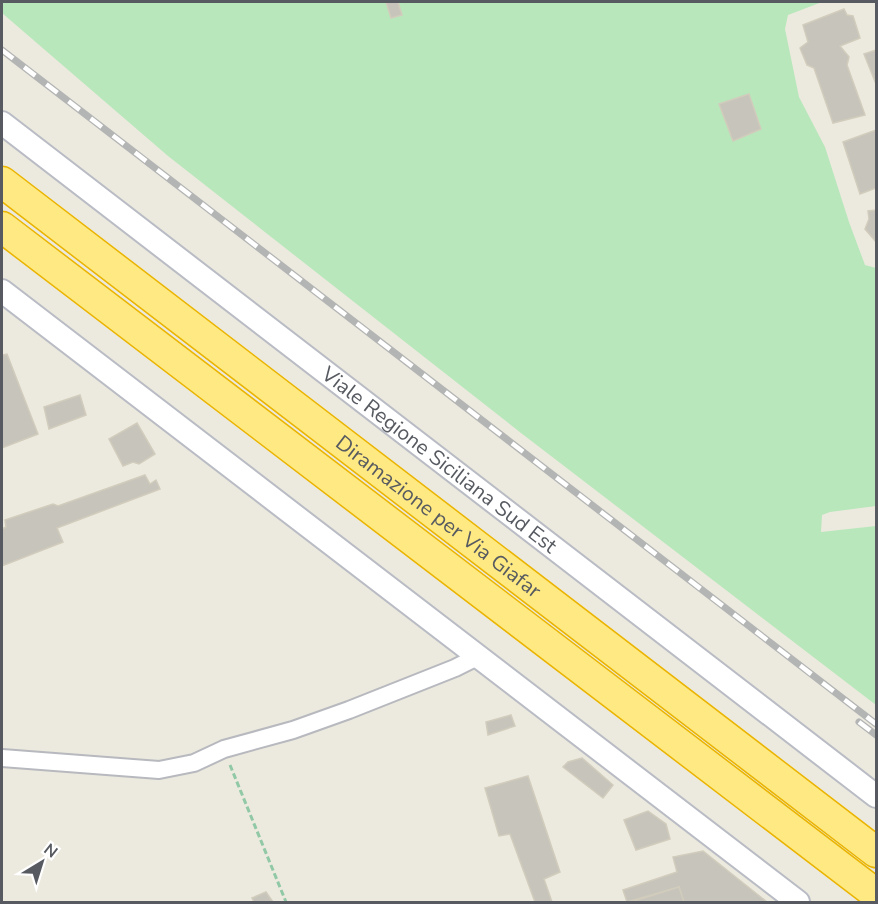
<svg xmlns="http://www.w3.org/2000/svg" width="878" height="904" viewBox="0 0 878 904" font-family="'Nunito Sans',sans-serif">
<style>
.green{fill:#b8e7bb}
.building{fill:#c7c4bb;stroke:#d1ccbc;stroke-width:1.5}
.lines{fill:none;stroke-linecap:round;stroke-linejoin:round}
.street-casing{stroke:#b7b9bf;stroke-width:20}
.secondary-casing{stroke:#b9bcc4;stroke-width:26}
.highway-casing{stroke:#eab400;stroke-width:33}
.path{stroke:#91c8a5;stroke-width:3;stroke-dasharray:6 3;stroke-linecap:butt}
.street{stroke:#fff;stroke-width:16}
.secondary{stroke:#fff;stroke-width:22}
.highway{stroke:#ffe982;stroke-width:30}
.rail-casing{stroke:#b3b4b4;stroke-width:7}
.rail{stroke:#fff;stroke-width:4.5;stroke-dasharray:14;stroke-linecap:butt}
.labels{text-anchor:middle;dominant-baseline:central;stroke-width:4.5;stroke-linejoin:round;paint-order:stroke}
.street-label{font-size:21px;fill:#575b61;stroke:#fff}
</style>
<rect width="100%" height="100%" fill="#eceade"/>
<path class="green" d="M 2,2 L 822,2 L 788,15 L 785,29 L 799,97 L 825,147 L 849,222 L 865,265 L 876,268 L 876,506 L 830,512 L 822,515 L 821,532 L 876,526 L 876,705 L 521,433 L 168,156 L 2,13 Z"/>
<g class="building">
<path d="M 386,2 L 398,2 L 402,15 L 391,18 Z"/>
<path d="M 844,9 L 847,15 L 853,16 L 860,38 L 840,46 L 849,57 L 847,65 L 865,115 L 833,123 L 814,68 L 807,65 L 800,48 L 808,42 L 803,25 Z"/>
<path d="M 876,50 L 876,84 L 864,54 Z"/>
<path d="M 749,94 L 761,129 L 733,141 L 719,104 Z"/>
<path d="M 876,130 L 876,188 L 860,194 L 843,142 Z"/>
<path d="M 876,210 L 876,242 L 865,229 L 869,219 L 868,211 Z"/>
<path d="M 7,354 L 38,434 L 2,448 L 2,355 Z"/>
<path d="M 80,395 L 86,415 L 49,429 L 44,407 Z"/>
<path d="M 137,423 L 155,454 L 139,464 L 133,462 L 123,466 L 109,439 Z"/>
<path d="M 145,475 L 150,484 L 156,480 L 160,489 L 57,528 L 63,542 L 2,566 L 2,529 L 6,527 L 5,520 L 53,504 L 58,506 Z"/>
<path d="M 511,715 L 515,726 L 488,735 L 486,722 Z"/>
<path d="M 582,758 L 613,785 L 603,798 L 563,767 L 568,762 Z"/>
<path d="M 528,776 L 560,872 L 544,879 L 552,902 L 535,902 L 510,834 L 499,836 L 485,788 Z"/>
<path d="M 648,811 L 666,824 L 670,839 L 636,850 L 624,820 Z"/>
<path d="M 703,851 L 767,902 L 684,902 L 679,887 L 627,902 L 623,890 L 677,872 L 673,857 Z"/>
<path d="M 679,887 L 684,902 L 631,902 Z"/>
<path d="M 266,892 L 273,902 L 254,902 L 252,898 Z"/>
</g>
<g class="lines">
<defs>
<path id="street" d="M 2,758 L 159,770 L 194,763 L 224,749 L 293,730 L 349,710 L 455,668 L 479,656"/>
<g id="secondary">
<path id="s1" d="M 2,123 L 876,796"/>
<path d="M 2,291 L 798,902"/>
</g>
<g id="highway">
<path id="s2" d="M 2,182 L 876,852"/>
<path d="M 2,227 L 876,894"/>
</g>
</defs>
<use href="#street" class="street-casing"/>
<use href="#secondary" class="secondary-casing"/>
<use href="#highway" class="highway-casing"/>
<path class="path" d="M 230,765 L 286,902"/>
<use href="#street" class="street"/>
<use href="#secondary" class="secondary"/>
<use href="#highway" class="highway"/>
<defs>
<g id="rail">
<path d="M 2,50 L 876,724"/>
<path d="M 859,722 L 876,735"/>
</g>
</defs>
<use href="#rail" class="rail-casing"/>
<use href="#rail" class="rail"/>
</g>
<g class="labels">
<g class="street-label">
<text stroke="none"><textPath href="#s1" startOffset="552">Viale Regione Siciliana Sud Est</textPath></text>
<text stroke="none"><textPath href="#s2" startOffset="550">Diramazione per Via Giafar</textPath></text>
</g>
</g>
<rect width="878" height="904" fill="none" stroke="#575b61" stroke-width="6"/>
<g transform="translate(42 862) rotate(38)" stroke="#ffffff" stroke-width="4.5" paint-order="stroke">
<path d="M0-4.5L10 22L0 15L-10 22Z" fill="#575b61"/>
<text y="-9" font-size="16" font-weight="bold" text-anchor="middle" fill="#575b61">N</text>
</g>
</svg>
